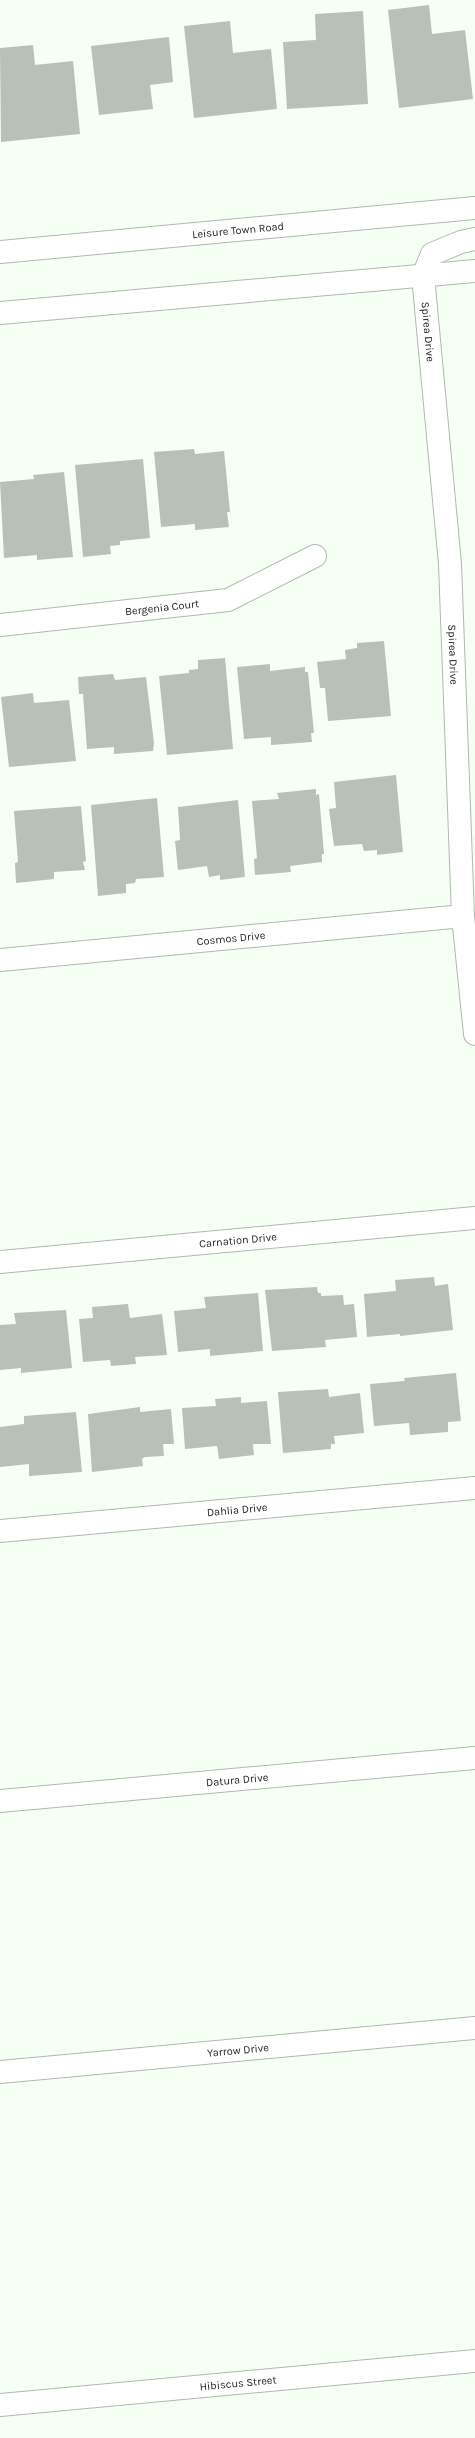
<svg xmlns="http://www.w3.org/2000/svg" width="475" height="2438" viewBox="0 0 475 2438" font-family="Karla,sans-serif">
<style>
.building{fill:#b8c1b7}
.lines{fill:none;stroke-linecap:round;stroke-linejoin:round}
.minor-casing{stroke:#b0b9af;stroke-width:24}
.secondary-casing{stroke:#b0b9af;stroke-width:24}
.minor{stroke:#fff;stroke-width:22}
.secondary{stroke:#fff;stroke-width:22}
.labels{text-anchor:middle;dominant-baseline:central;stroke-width:3;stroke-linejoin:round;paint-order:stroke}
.street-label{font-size:11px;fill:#212420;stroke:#fff}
</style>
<rect width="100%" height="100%" fill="#f5fff4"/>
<g class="building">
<path d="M 429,5 L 432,34 L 465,30 L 473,99 L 399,108 L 388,10 Z"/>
<path d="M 363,11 L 368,104 L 287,109 L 283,42 L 316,40 L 315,14 Z"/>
<path d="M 230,21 L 233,53 L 271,49 L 277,109 L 194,118 L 184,26 Z"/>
<path d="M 169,37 L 173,82 L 150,85 L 153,109 L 99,115 L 91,46 Z"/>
<path d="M 33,45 L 35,65 L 73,61 L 80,134 L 1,142 L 0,48 Z"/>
<path d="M 194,449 L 195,454 L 224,451 L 230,512 L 227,512 L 229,527 L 195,530 L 195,524 L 161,527 L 154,452 Z"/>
<path d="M 143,459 L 150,538 L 120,541 L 120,545 L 110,546 L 111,554 L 83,557 L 75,465 Z"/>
<path d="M 64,472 L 73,557 L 37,560 L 37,555 L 4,558 L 0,482 L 34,479 L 33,475 Z"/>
<path d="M 384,641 L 391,716 L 328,721 L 325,688 L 320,688 L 317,662 L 346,659 L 345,650 L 357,648 L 357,643 Z"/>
<path d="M 225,658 L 233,749 L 167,755 L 159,676 L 189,673 L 189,670 L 198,669 L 198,660 Z"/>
<path d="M 270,664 L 270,671 L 305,667 L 305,672 L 308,672 L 314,733 L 311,733 L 312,742 L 271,745 L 271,737 L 244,739 L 237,667 Z"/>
<path d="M 113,674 L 115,680 L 146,677 L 154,743 L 153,751 L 114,754 L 114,747 L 87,749 L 83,694 L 79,694 L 78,677 Z"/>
<path d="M 33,693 L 34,703 L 69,700 L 76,761 L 9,767 L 1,697 Z"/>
<path d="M 396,775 L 403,852 L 377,855 L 377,850 L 364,851 L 362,844 L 334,846 L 329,809 L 336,808 L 334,782 Z"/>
<path d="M 316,789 L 316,795 L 319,794 L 324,854 L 322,854 L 322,862 L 290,866 L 291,872 L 255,875 L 254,859 L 257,858 L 252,801 L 279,799 L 277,793 Z"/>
<path d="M 157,798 L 164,877 L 136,879 L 135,883 L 126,884 L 126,893 L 98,896 L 91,805 Z"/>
<path d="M 238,800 L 245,877 L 220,880 L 220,875 L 209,877 L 207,866 L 178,870 L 175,841 L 180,840 L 178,807 Z"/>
<path d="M 81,806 L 86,861 L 83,862 L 85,870 L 54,872 L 54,879 L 16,883 L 15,863 L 18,862 L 14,811 Z"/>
<path d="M 434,1277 L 435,1286 L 448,1284 L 453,1330 L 400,1336 L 400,1334 L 367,1337 L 364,1294 L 396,1291 L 395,1280 Z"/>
<path d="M 317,1287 L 318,1293 L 321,1293 L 321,1296 L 343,1295 L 344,1305 L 354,1304 L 357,1337 L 325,1340 L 326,1347 L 272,1351 L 265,1290 Z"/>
<path d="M 258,1293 L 263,1351 L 210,1356 L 210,1349 L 178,1352 L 174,1311 L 206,1308 L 204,1297 Z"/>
<path d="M 128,1304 L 130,1318 L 162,1314 L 167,1355 L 135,1357 L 136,1364 L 111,1366 L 110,1360 L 83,1362 L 79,1319 L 93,1318 L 92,1307 Z"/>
<path d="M 66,1310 L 72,1368 L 21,1373 L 21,1368 L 0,1370 L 0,1325 L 16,1324 L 14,1313 Z"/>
<path d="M 456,1373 L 461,1421 L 448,1422 L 448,1432 L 410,1435 L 409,1423 L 374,1426 L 370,1384 L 405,1381 L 404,1378 Z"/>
<path d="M 328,1389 L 329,1397 L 360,1393 L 364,1433 L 334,1436 L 335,1444 L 331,1444 L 331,1449 L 283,1453 L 278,1392 Z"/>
<path d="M 241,1397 L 241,1403 L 267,1401 L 271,1444 L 253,1444 L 254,1455 L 219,1459 L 217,1446 L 185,1449 L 182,1408 L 216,1406 L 215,1399 Z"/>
<path d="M 140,1407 L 140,1412 L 171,1409 L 174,1444 L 163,1444 L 164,1456 L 145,1457 L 142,1459 L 143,1466 L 92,1472 L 88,1414 Z"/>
<path d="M 76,1412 L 82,1472 L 29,1476 L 29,1464 L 0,1467 L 0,1427 L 24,1424 L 24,1416 Z"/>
</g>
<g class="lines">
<defs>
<g id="minor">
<path id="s1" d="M 423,276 L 450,564 L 463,916 L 475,1034"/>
<path id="s2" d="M 0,625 L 228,600 L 315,556"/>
<path id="s3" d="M 0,960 L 463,916"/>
<path id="s4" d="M 0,1262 L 475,1218"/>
<path id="s5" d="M 0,1531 L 475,1488"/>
<path id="s6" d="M 0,1801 L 475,1758"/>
<path id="s7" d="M 0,2072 L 475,2028"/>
<path id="s8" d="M 0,2405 L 475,2361"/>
</g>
<g id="secondary">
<path id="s9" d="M 0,252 L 475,208"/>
<path d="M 423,276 L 432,254 L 461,242 L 475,239"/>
<path d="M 0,313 L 475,271"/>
</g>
</defs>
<use href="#minor" class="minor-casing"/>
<use href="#secondary" class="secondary-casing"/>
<use href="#minor" class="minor"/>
<use href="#secondary" class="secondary"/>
</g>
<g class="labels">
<g class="street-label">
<text stroke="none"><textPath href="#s9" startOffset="239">Leisure Town Road</textPath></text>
<text stroke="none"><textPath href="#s1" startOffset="56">Spirea Drive</textPath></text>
<text stroke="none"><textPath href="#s2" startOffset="163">Bergenia Court</textPath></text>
<text stroke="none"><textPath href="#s1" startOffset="380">Spirea Drive</textPath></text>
<text stroke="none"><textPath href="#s3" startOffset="232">Cosmos Drive</textPath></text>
<text stroke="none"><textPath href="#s4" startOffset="239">Carnation Drive</textPath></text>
<text stroke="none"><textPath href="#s5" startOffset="238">Dahlia Drive</textPath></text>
<text stroke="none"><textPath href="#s6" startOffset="238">Datura Drive</textPath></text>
<text stroke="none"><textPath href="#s7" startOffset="239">Yarrow Drive</textPath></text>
<text stroke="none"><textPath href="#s8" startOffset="239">Hibiscus Street</textPath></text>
</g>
</g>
</svg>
